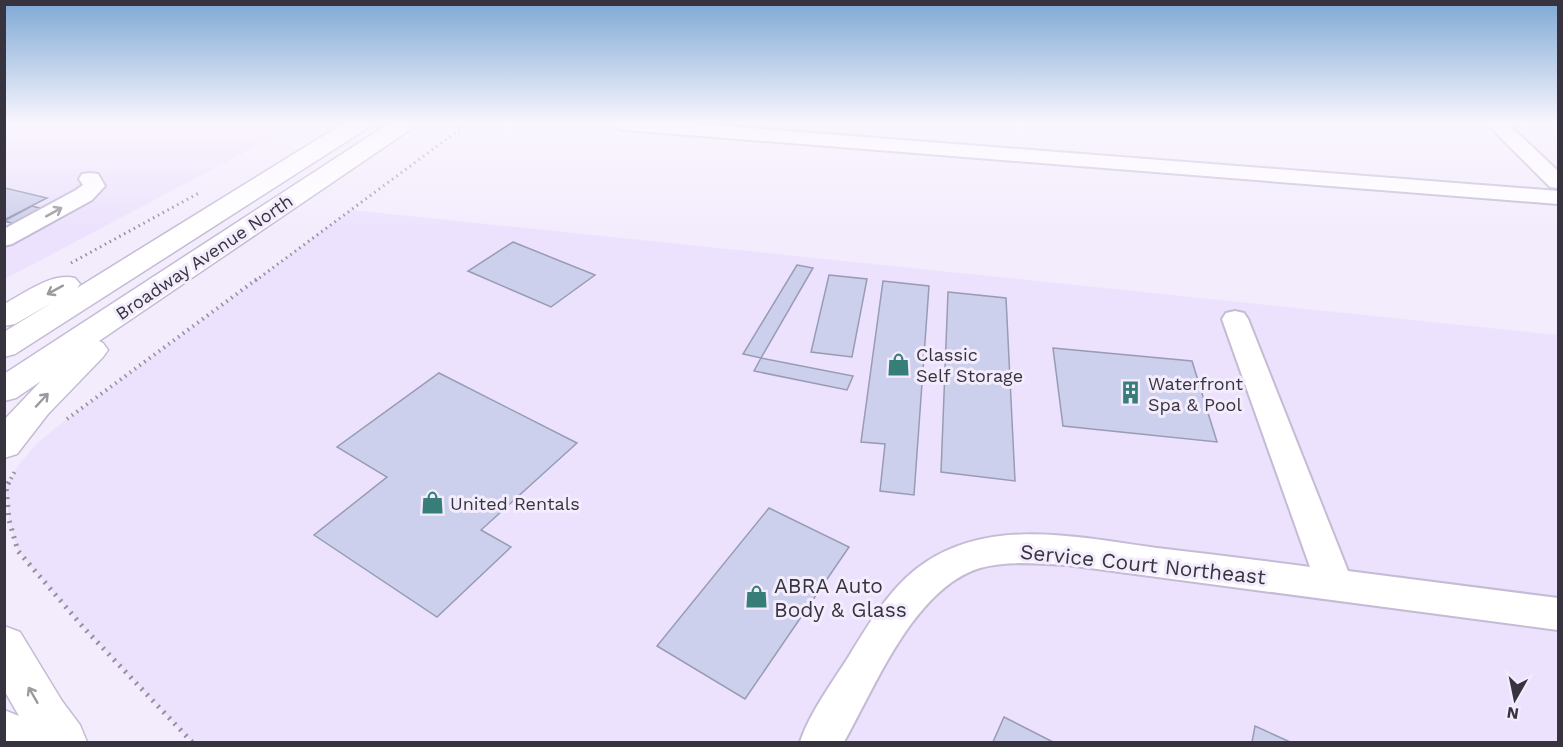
<svg xmlns="http://www.w3.org/2000/svg" width="1563" height="747" viewBox="0 0 1563 747" font-family="'Work Sans',sans-serif">
<style>
.built{fill:#ece2fd}
.building{fill:#cdd0ec;stroke:#989bb4;stroke-width:1.5}
.lines{fill:none;stroke-linecap:round;stroke-linejoin:round}
.minor-casing{stroke:#c5bbd5;stroke-width:4}
.major-casing{stroke:#c5bbd5;stroke-width:3}
.path-far2{stroke:#95909e;stroke-width:3;stroke-dasharray:1.5 4;stroke-linecap:butt}
.path-far1{stroke:#95909e;stroke-width:4;stroke-dasharray:1.5 4.5;stroke-linecap:butt}
.path{stroke:#95909e;stroke-width:5;stroke-dasharray:2 6;stroke-linecap:butt}
.minor{fill:#fff;fill-rule:evenodd}
.major{fill:#fff;fill-rule:evenodd}
.oneway{stroke:#9c9a9f}
.labels{text-anchor:middle;dominant-baseline:central;stroke-width:6;stroke-linejoin:round;paint-order:stroke}
.street-label{font-size:18px;fill:#38343f;stroke:#f3ecfd}
.poi-label{font-size:18px;fill:#38343f;stroke:#f3ecfd;text-anchor:start}
.near-street-label{font-size:21px;fill:#38343f;stroke:#f3ecfd}
.near-poi-label{font-size:21px;fill:#38343f;stroke:#f3ecfd;text-anchor:start}
</style>
<rect width="100%" height="100%" fill="#f3ecfd"/>
<g class="built">
<path d="M 5,124 L 298,124 L 5,279 Z"/>
<path d="M 351,210 L 1558,335 L 1558,742 L 192,742 L 83,627 L 18,551 L 9,520 L 6,487 L 18,466 L 36,444 L 58,426 Z"/>
</g>
<g class="building">
<path d="M 4,188 L 5,188 L 47,198 L 4,220 Z"/>
<path d="M 32,206 L 62,214 L 34,229 L 4,221 Z"/>
<path d="M 513,242 L 595,275 L 551,307 L 468,271 Z"/>
<path d="M 797,265 L 813,268 L 761,358 L 743,354 Z"/>
<path d="M 829,275 L 867,279 L 852,357 L 811,352 Z"/>
<path d="M 883,281 L 929,286 L 914,495 L 880,491 L 885,444 L 861,442 Z"/>
<path d="M 948,292 L 1006,298 L 1015,481 L 941,472 Z"/>
<path d="M 1053,348 L 1192,361 L 1217,442 L 1063,426 Z"/>
<path d="M 761,358 L 853,376 L 847,390 L 754,371 Z"/>
<path d="M 439,373 L 577,443 L 481,530 L 511,547 L 437,617 L 314,535 L 387,477 L 337,447 Z"/>
<path d="M 769,508 L 849,547 L 745,699 L 657,646 Z"/>
<path d="M 1004,717 L 1053,742 L 993,742 Z"/>
<path d="M 1255,726 L 1290,742 L 1252,742 Z"/>
</g>
<g class="lines">
<defs>
<g id="minor">
<path d="M 615,124 L 699,124 L 1558,191 L 1558,204 L 625,130 L 618,128 Z"/>
<path d="M 1487,124 L 1508,124 L 1558,171 L 1558,188 L 1550,187 Z"/>
<path d="M 90,173 L 98,174 L 105,186 L 92,200 L 12,244 L 4,246 L 4,229 L 76,190 L 83,185 L 79,179 L 82,174 Z"/>
<path d="M 1235,311 L 1244,313 L 1248,319 L 1348,571 L 1558,598 L 1558,630 L 1067,565 C 1039,564 1007,560 980,568 C 914,588 875,687 844,742 L 800,742 C 810,712 832,683 849,656 C 870,622 892,584 926,562 C 995,517 1081,538 1157,548 C 1208,554 1259,560 1310,567 L 1222,319 L 1226,313 Z"/>
</g>
<g id="major">
<path d="M 342,124 L 369,124 L 366,129 L 15,354 L 4,357 L 4,332 L 53,302 L 15,324 L 4,326 L 4,304 C 25,293 52,272 75,278 L 80,284 L 77,288 Z"/>
<path d="M 388,124 L 414,124 L 411,129 L 99,341 L 103,343 L 108,350 L 103,357 L 48,414 L 17,454 L 4,458 L 4,420 L 41,381 L 16,398 L 4,401 L 4,374 Z"/>
<path d="M 4,626 L 20,632 L 62,701 L 80,725 L 87,742 L 4,742 L 4,710 L 19,716 L 4,690 Z"/>
</g>
</defs>
<use href="#minor" class="minor-casing"/>
<use href="#major" class="major-casing"/>
<g class="path-far2">
<path d="M 71,263 L 199,193"/>
<path d="M 255,281 L 467,124"/>
</g>
<g class="path-far1">
<path d="M 67,419 L 257,279"/>
<path d="M 8,484 L 15,471"/>
</g>
<path class="path" d="M 9,482 L 6,487 L 9,520 L 18,551 L 83,627 L 192,742"/>
<use href="#minor" class="minor"/>
<use href="#major" class="major"/>
</g>
<defs><path id="oneway-shaft" d="M-6 0H5M1.5-3L5.5 0L1.5 3" fill="none" stroke-width="1.6" stroke-linecap="round" stroke-linejoin="round" transform="scale(1.5)"/></defs>
<g class="oneway">
<use href="#oneway-shaft" transform="translate(54 212) rotate(-29)"/>
<use href="#oneway-shaft" transform="translate(55 290) rotate(151)"/>
<use href="#oneway-shaft" transform="translate(42 400) rotate(-47)"/>
<use href="#oneway-shaft" transform="translate(33 695) rotate(-120)"/>
</g>
<linearGradient id="sky" x2="0" y2="1"><stop stop-color="#7ea8d4"/><stop offset="0.54" stop-color="#faf6fe"/><stop offset="1" stop-color="#faf6fe" stop-opacity="0"/></linearGradient>
<rect width="1563" height="229" fill="url(#sky)"/>
<defs>
<symbol id="shop-bare" viewBox="-9 -9 18 18"><path d="M-5-2.5h2.3a2.7 3.5 0 0 1 5.4 0H5L5.5 6h-11ZM-1.5-2.5h3a1.5 2.3 0 0 0-3 0Z" fill="#377e78" stroke="#f3ecfd" stroke-width="2.5" paint-order="stroke"/></symbol>
<symbol id="building-bare" viewBox="-9 -9 18 18"><path d="M-4-6H4V6H1V3H-1V6H-4ZM-2.5-4.3h1.7v1.8h-1.7ZM.8-4.3h1.7v1.8H.8ZM-2.5-1h1.7V.8h-1.7ZM.8-1h1.7V.8H.8Z" fill="#377e78" stroke="#f3ecfd" stroke-width="2.5" paint-order="stroke"/></symbol>
</defs>
<g fill-rule="evenodd">
<use href="#shop-bare" x="882" y="348" width="33" height="33"/>
<use href="#building-bare" x="1114" y="376" width="33" height="33"/>
<use href="#shop-bare" x="416" y="486" width="33" height="33"/>
<use href="#shop-bare" x="740" y="580" width="33" height="33"/>
</g>
<g class="labels">
<g class="street-label">
<text transform="translate(204 257) rotate(-34)">Broadway Avenue North</text>
</g>
<g class="poi-label">
<text x="916" y="354">Classic<tspan x="916" dy="21">Self Storage</tspan></text>
<text x="1148" y="383">Waterfront<tspan x="1148" dy="21">Spa &amp; Pool</tspan></text>
<text x="450" y="503">United Rentals</text>
</g>
<g class="near-street-label">
<text transform="translate(1143 564) rotate(6)">Service Court Northeast</text>
</g>
<g class="near-poi-label">
<text x="774" y="585">ABRA Auto<tspan x="774" dy="24">Body &amp; Glass</tspan></text>
</g>
</g>
<rect width="1563" height="747" fill="none" stroke="#38343f" stroke-width="12"/>
<g transform="translate(1515 699) rotate(189)" stroke="#f3ecfd" stroke-width="4.5" paint-order="stroke">
<path d="M0-4.5L10 22L0 15L-10 22Z" fill="#38343f"/>
<text y="-9" font-size="16" font-weight="bold" text-anchor="middle" fill="#38343f">N</text>
</g>
</svg>
